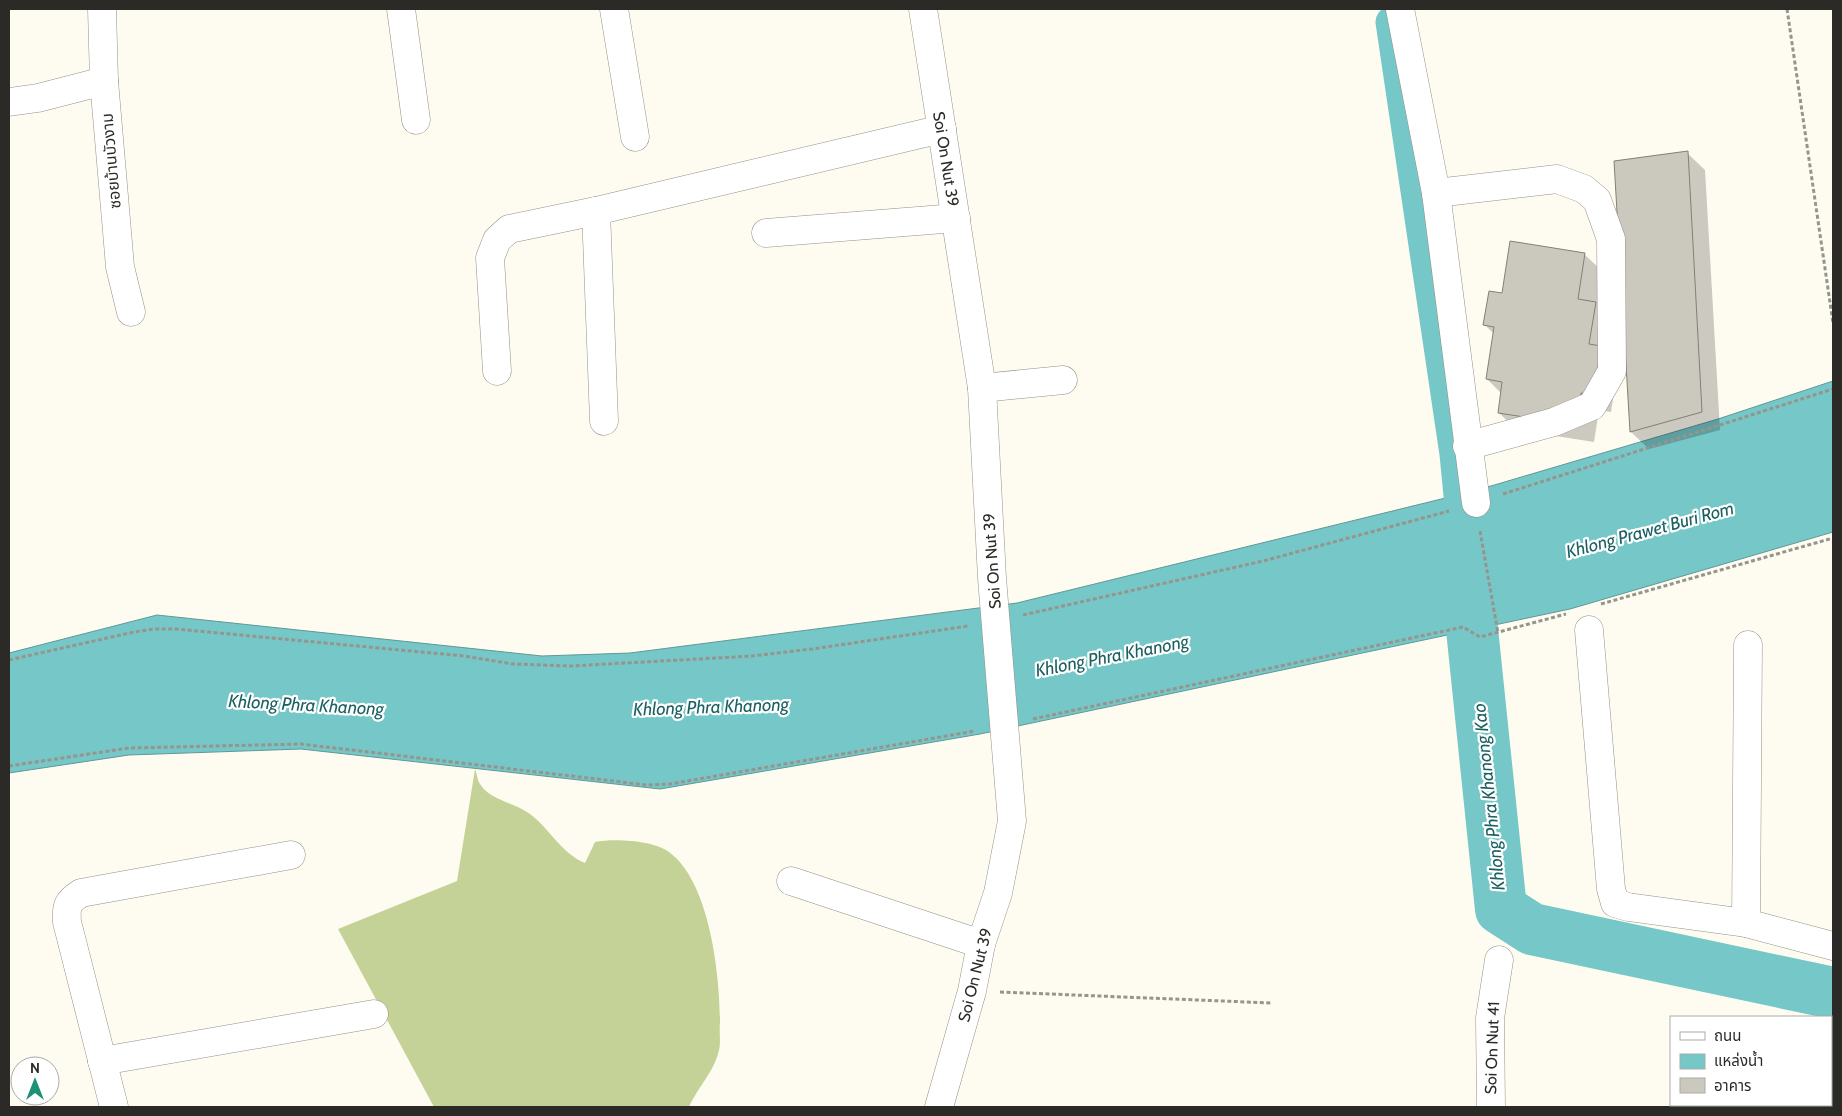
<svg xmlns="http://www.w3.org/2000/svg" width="1842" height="1116" viewBox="0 0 1842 1116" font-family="Cabin,'Noto Sans Thai',sans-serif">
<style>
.forest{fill:#c4d297}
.water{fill:#75c7c8;stroke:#5f9897}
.shadow{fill:#0003}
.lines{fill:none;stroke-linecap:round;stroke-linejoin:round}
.canal{stroke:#75c7c8;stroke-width:31}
.river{stroke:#75c7c8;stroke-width:52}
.building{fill:#cbc9bd;stroke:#828075}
.minor-casing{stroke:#939186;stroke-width:29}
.path{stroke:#96958d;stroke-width:3;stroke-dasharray:4 2.5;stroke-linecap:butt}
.minor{stroke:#fff;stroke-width:28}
.labels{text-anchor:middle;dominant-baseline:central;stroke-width:4.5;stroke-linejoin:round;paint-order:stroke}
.street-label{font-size:16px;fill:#2b2a26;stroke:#fff}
.water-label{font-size:18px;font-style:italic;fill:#1c6061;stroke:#fff}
</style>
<rect width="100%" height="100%" fill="#fefcf0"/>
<path class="forest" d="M 475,769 C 477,773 477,780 480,784 C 491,801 514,802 530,814 C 550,829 561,853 585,863 L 595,842 C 613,838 654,840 669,852 C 710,882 720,975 720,1023 C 719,1032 721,1042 719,1050 C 714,1072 698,1087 689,1107 L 434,1107 L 338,929 L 457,881 Z"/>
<path class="water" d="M 1833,381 L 1833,532 L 1570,609 L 1471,630 L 980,734 L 660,789 L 301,749 L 129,755 L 9,773 L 9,653 L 157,615 L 542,656 L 630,653 L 1017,603 L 1474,491 L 1718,419 Z"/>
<g class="shadow">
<path d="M 1687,153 L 1705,170 L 1720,430 L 1649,449 L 1631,432 L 1615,162 Z"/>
<path d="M 1584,254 L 1602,271 L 1597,306 L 1613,321 L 1618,365 L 1611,412 L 1599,410 L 1594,442 L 1517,430 L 1499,413 L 1502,394 L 1487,379 L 1494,334 L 1485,325 L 1503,294 Z"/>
</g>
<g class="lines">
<path class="canal" d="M 1391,22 L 1455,454 L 1463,537"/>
<path class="river" d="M 1444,586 L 1467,581 L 1501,909 L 1532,929 L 1833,993"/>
</g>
<g class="building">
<path d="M 1688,151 L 1702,412 L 1630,432 L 1614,161 Z"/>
<path d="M 1510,241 L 1585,253 L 1578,299 L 1596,302 L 1589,344 L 1601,346 L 1594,395 L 1581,393 L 1577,425 L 1498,413 L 1502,382 L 1486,379 L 1494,327 L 1483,325 L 1489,291 L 1502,293 Z"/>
</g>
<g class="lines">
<defs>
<g id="minor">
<path d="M 102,9 L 104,81 L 118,243 L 120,267 L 131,312"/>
<path d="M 401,9 L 416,120"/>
<path d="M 614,9 L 635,137"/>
<path d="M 923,9 L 982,388 L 992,578 L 1012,821 L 998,893 L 981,944 L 972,991 L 939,1107"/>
<path d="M 1400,9 L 1436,193 L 1476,503"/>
<path d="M 9,102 L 38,98 L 104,81"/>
<path d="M 1436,193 L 1557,179 L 1584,189 L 1597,200 L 1611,239 L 1612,371 L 1592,406 L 1554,422 L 1467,446"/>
<path d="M 596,211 L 604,421"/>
<path d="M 766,233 L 956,218"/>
<path d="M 497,371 L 490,258 L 497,240 L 509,229 L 596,211 L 942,129"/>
<path d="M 982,388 L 1063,380"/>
<path d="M 1589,630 L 1611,889 L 1615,903 L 1628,907 L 1746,923 L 1833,946"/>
<path d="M 791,881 L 981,944"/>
<path d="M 1746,923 L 1748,645"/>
<path d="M 102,1061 L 374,1014"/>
<path d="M 114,1107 L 67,922 C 66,906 67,902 81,893 L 291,855"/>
<path d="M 1491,1107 L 1490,1018 L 1499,960"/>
</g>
</defs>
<use href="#minor" class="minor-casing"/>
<g class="path">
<path d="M 1787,9 L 1833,323"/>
<path d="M 1503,494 L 1833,389"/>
<path d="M 1480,531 L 1498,633"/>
<path d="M 1601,604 L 1833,538"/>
<path d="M 1023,615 L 1263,561 L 1449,511"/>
<path d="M 9,660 L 134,632 L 154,629 L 176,629 L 464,656 L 513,664 L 571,666 L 752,656 L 812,649 L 968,626"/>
<path d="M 1033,719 L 1463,627 L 1480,637 L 1566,614"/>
<path d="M 9,766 L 129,748 L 301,744 L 647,785 L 670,784 L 975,731"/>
<path d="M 1000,992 L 1272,1003"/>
</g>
<use href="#minor" class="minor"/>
</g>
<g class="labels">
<g class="street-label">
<text transform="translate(946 159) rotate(81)">Soi On Nut 39</text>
<text transform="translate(111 161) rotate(-95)">ซอยบ้านบัวงาม</text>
<text transform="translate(992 561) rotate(-94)">Soi On Nut 39</text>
<text transform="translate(975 975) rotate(-76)">Soi On Nut 39</text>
<text transform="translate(1492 1048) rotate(-88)">Soi On Nut 41</text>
</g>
<g class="water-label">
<text transform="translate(1650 530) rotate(-15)">Khlong Prawet Buri Rom</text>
<text transform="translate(1112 656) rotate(-11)">Khlong Phra Khanong</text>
<text transform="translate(306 705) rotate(3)">Khlong Phra Khanong</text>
<text transform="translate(711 707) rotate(-2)">Khlong Phra Khanong</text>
<text transform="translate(1489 797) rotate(-96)">Khlong Phra Khanong Kao</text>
</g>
</g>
<rect width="1842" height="1116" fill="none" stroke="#2b2a26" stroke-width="20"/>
<rect x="1670" y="1016" width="162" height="90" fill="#ffffff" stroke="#aaaaa8"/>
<rect x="1680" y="1032" width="25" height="8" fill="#ffffff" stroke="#aaaaa8"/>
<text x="1714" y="1041" font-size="15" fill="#2b2a26">ถนน</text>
<rect x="1680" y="1054" width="25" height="15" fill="#75c7c8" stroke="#aaaaa8"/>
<text x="1714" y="1066" font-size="15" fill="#2b2a26">แหล่งน้ำ</text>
<rect x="1680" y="1078" width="25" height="15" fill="#cbc9bd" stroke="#aaaaa8"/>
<text x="1714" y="1091" font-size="15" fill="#2b2a26">อาคาร</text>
<g transform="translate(35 1081)"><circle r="24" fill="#ffffff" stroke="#aaaaa8"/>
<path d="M0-4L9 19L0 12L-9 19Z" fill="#1c9175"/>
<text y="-8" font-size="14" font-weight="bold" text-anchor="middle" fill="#2b2a26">N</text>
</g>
</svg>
